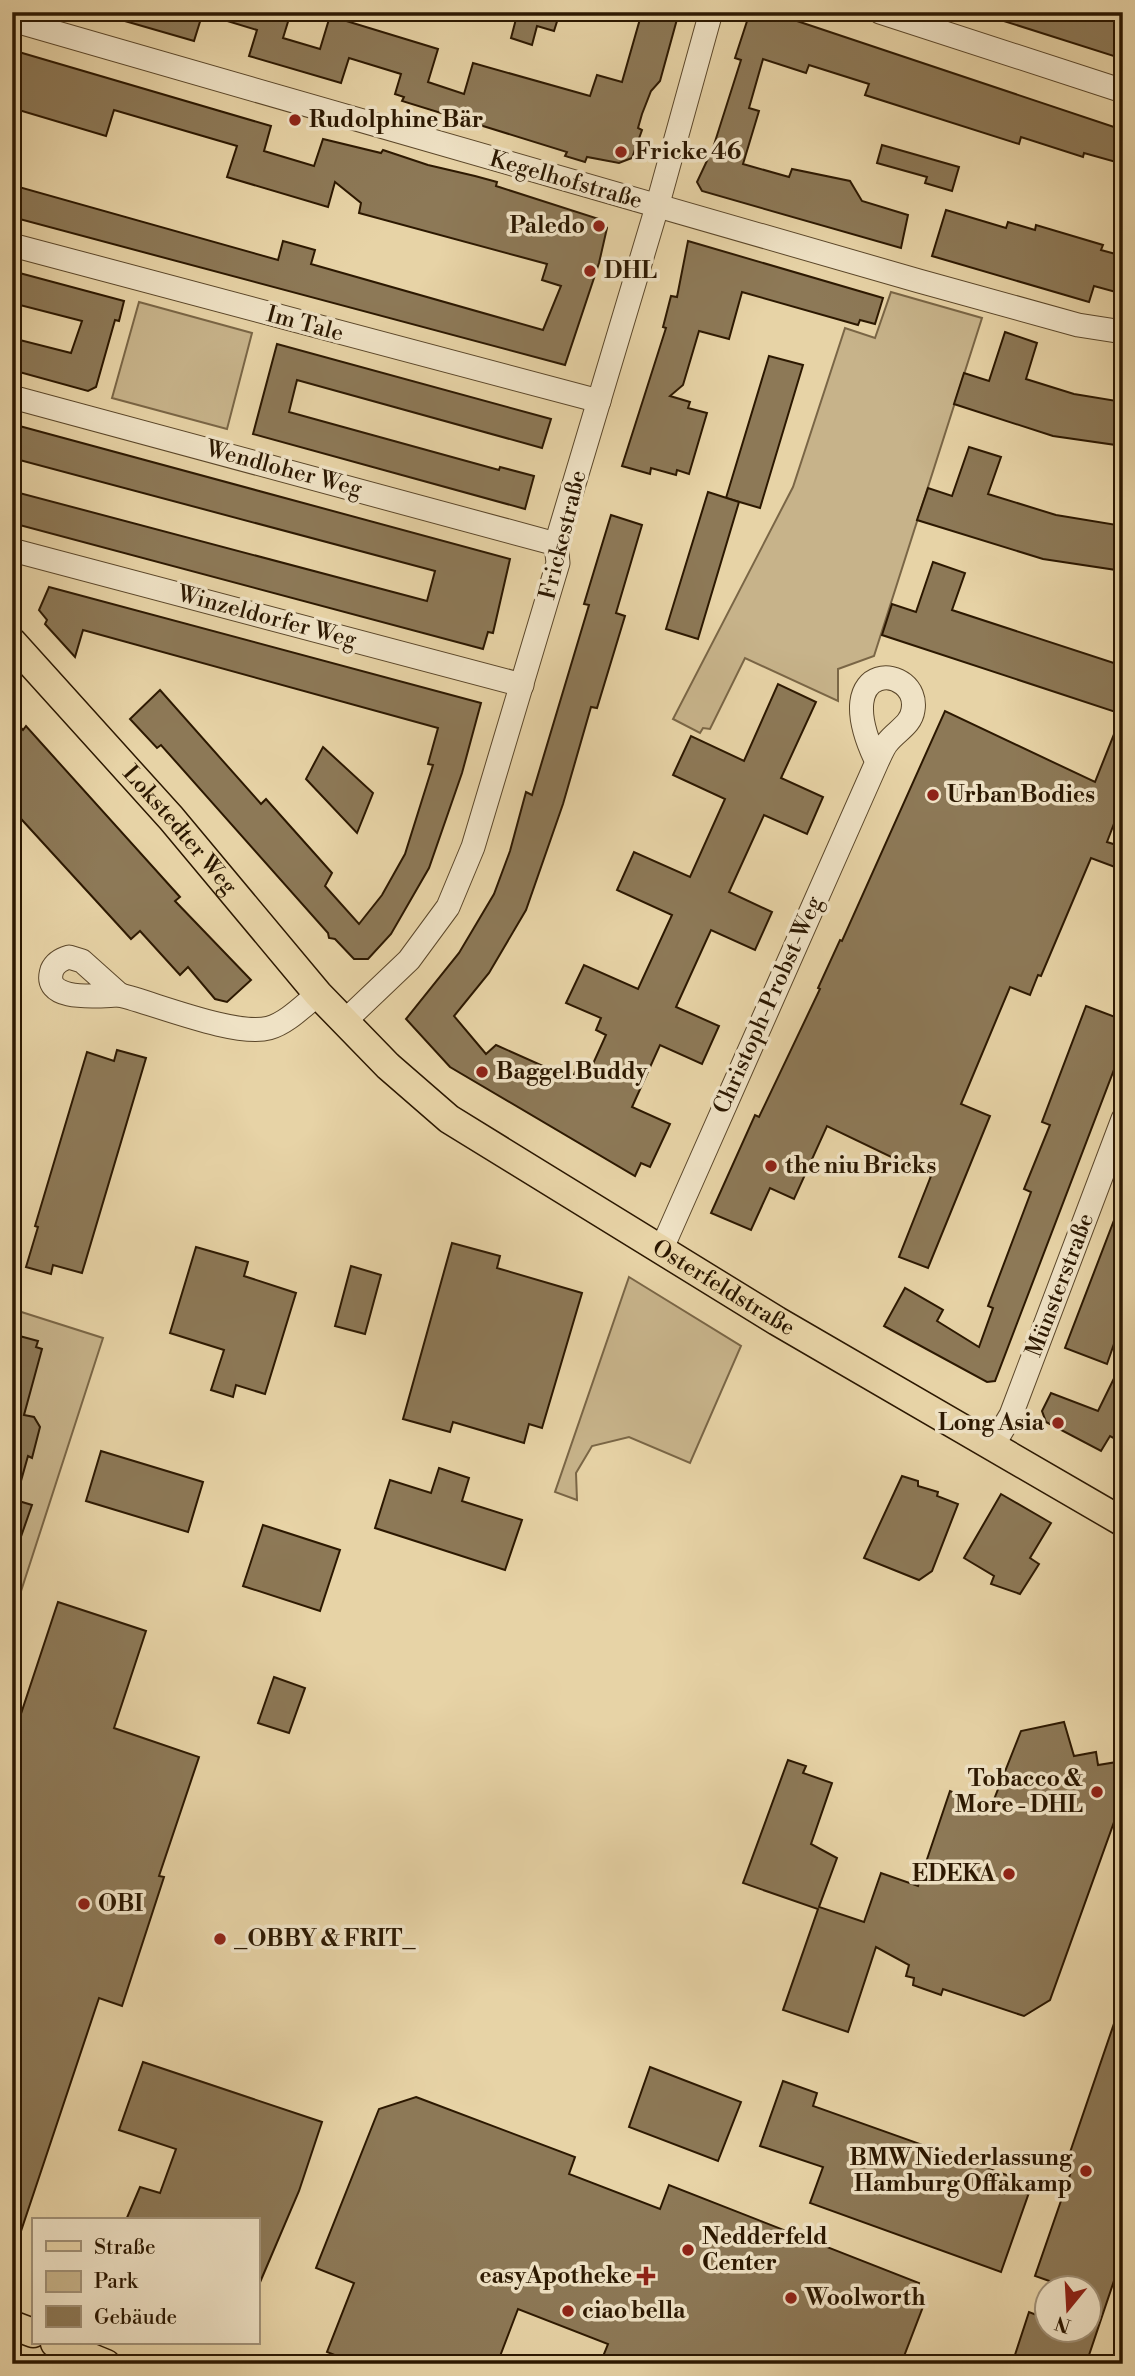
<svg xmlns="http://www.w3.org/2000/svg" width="1135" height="2376" viewBox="0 0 1135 2376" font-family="'Libre Bodoni',serif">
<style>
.green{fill:#c7b38a;stroke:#7a6646;stroke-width:2}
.building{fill:#8d7957;stroke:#2c1801;stroke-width:2}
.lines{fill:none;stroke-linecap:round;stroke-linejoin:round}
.minor-casing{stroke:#5b472a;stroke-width:25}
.major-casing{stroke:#2c1801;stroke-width:31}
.minor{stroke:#efe2c5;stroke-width:23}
.major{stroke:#e7d3a6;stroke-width:28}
.poi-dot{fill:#8f2418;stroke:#efe2c5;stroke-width:2.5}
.labels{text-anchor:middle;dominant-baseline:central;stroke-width:7;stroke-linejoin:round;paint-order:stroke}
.poi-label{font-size:23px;font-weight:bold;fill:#2c1801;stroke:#efe2c5;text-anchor:start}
.street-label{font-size:23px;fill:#2c1801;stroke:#efe2c5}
</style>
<rect width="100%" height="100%" fill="#e7d3a6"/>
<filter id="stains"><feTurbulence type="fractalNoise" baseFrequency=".00286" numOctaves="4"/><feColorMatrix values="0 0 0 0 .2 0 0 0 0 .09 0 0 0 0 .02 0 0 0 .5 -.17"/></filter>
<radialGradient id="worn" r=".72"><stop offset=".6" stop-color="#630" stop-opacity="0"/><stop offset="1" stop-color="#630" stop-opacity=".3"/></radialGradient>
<g class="green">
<path d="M 891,292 L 982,318 L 874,656 L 838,669 L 838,701 L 745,658 L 710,729 L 703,728 L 700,733 L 673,719 L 793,487 L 845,328 L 875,338 Z"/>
<path d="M 139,302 L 252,333 L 227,429 L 112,398 Z"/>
<path d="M 629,1277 L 741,1346 L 690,1463 L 629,1437 L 592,1446 L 576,1473 L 577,1500 L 555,1492 Z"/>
<path d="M 12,1309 L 103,1338 L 12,1619 Z"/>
</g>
<g class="building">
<path d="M 112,12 L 203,12 L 194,41 L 111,17 Z"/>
<path d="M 212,12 L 291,12 L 283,38 L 320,49 L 330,16 L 438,49 L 428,82 L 464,94 L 473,63 L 590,96 L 597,75 L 622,82 L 642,12 L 679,12 L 660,81 L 651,91 L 642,114 L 638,128 L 642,130 L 632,158 L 619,163 L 587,157 L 585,162 L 565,156 L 567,152 L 402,101 L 404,97 L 395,94 L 401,74 L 349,58 L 341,83 L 249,56 L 257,30 L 211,16 Z"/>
<path d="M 506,12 L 560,12 L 554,31 L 537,26 L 532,45 L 511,38 L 516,19 L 506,16 Z"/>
<path d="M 750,12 L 769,12 L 785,17 L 1123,130 L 1123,164 L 1084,153 L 1083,157 L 1021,137 L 1019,144 L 865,95 L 869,84 L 809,65 L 806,73 L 763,59 L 749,108 L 759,111 L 743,164 L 789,177 L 792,169 L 850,181 L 862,201 L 908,215 L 901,248 L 702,191 L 697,182 L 713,148 L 741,60 L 735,58 Z"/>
<path d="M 989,12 L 1099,12 L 1123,20 L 1123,59 L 988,16 Z"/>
<path d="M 12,50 L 271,126 L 264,151 L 314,166 L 323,139 L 381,153 L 383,150 L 428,165 L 475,176 L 497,182 L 496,186 L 602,220 L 607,228 L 599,263 L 565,365 L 12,217 L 12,185 L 278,260 L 283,241 L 315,250 L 311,264 L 543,330 L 561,286 L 542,280 L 547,264 L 359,213 L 361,203 L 335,182 L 328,207 L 227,177 L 237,146 L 114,110 L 106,136 L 12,108 Z"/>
<path d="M 882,145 L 959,167 L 952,191 L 925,183 L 927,177 L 877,163 Z"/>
<path d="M 946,210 L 1006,228 L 1008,222 L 1035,230 L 1036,225 L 1103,245 L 1101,250 L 1123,256 L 1123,294 L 1094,286 L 1089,302 L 932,256 Z"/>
<path d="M 688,241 L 883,298 L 875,324 L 860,320 L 858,325 L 742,292 L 729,339 L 699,331 L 683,385 L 670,396 L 690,402 L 688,408 L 707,413 L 689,474 L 677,470 L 676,475 L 651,468 L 650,474 L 622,466 L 666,328 L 663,327 L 671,296 L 677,297 Z"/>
<path d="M 12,271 L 124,301 L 119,321 L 115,320 L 96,387 L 88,391 L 12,370 L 12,338 L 71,353 L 82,321 L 12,303 Z"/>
<path d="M 1005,332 L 1037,343 L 1026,379 L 1074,394 L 1123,402 L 1123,446 L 1053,436 L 954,404 L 964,373 L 989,381 Z"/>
<path d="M 277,344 L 551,419 L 542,448 L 297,380 L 289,412 L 499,470 L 500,467 L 534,476 L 525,509 L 253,434 Z"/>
<path d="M 769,356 L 803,365 L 760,508 L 726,498 Z"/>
<path d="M 12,424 L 510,559 L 493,633 L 488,632 L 483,649 L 12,523 L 12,491 L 427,601 L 435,571 L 12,458 Z"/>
<path d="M 969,447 L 1001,457 L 988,494 L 1056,515 L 1123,526 L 1123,571 L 1043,559 L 917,520 L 928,488 L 952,496 Z"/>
<path d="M 708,492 L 739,502 L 698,639 L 666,629 Z"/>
<path d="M 611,515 L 642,525 L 616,613 L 625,616 L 597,708 L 591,707 L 563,804 L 526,910 L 489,973 L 454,1016 L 486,1054 L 496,1045 L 572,1079 L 576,1070 L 588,1075 L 606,1035 L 596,1030 L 601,1018 L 566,1003 L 584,965 L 638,989 L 672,915 L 617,890 L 634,852 L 690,877 L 725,799 L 673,775 L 691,736 L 744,761 L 778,684 L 816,702 L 781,778 L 823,797 L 807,834 L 764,815 L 729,892 L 772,912 L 755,950 L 711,930 L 676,1007 L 719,1026 L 702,1064 L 660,1045 L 632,1107 L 670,1124 L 650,1167 L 641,1163 L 635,1176 L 450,1067 L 406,1019 L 459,953 L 494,894 L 510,851 L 526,792 L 532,795 L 589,605 L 584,604 Z"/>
<path d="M 933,562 L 965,573 L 952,610 L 1123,666 L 1123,800 L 1107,842 L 1123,847 L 1123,870 L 1091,858 L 1041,976 L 1038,975 L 1030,995 L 1010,987 L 961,1104 L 990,1116 L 928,1268 L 899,1257 L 931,1176 L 827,1126 L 794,1199 L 770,1188 L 751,1230 L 711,1213 L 755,1115 L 759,1117 L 820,989 L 818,988 L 840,940 L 842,941 L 945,711 L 1095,782 L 1122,714 L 882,635 L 892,604 L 916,612 Z"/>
<path d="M 49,587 L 481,703 L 462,773 L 429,868 L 391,934 L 368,959 L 354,959 L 335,939 L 329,938 L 328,933 L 161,745 L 157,748 L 130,719 L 160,690 L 261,804 L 266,799 L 332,873 L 325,886 L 359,924 L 382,895 L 405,854 L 433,765 L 428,764 L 438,728 L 83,630 L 75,657 L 45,624 L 47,620 L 39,610 Z"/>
<path d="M 12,718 L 23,730 L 26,726 L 43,745 L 180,897 L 175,901 L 251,980 L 227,1002 L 215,999 L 188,967 L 180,975 L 140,931 L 131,939 L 12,809 Z"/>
<path d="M 323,747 L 373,793 L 357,833 L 306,779 Z"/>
<path d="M 1086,1006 L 1123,1020 L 1123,1046 L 995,1381 L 987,1382 L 884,1326 L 905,1288 L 943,1310 L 937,1321 L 979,1347 L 993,1308 L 988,1306 L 1031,1192 L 1024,1189 L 1050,1125 L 1042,1122 Z"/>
<path d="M 117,1050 L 146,1058 L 82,1273 L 53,1265 L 51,1274 L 26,1267 L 38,1227 L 35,1226 L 87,1052 L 114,1061 Z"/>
<path d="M 1121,1202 L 1123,1318 L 1107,1364 L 1065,1348 Z"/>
<path d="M 452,1243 L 500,1256 L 497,1268 L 582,1293 L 542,1428 L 529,1424 L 524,1443 L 453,1422 L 450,1432 L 403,1419 Z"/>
<path d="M 196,1247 L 248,1262 L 244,1276 L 296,1293 L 265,1394 L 236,1385 L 233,1397 L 211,1390 L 224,1350 L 170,1333 Z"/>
<path d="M 351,1266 L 381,1275 L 365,1334 L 335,1326 Z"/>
<path d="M 12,1334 L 38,1341 L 36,1347 L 42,1349 L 24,1415 L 34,1417 L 40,1427 L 32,1458 L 28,1456 L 17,1495 L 12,1494 Z"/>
<path d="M 1123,1360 L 1123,1443 L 1110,1436 L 1101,1451 L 1046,1422 L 1042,1411 L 1051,1393 L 1098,1411 Z"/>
<path d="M 101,1451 L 203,1482 L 188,1532 L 86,1501 Z"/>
<path d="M 439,1468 L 469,1478 L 462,1501 L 522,1520 L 505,1570 L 375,1528 L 390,1480 L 431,1493 Z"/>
<path d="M 902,1476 L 918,1481 L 918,1486 L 938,1492 L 937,1496 L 958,1504 L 932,1571 L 919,1580 L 864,1558 Z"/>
<path d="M 1001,1494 L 1051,1523 L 1030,1558 L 1039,1564 L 1020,1594 L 991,1584 L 994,1576 L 964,1558 Z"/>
<path d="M 12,1499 L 32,1505 L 17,1548 L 12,1548 Z"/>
<path d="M 263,1525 L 340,1550 L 320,1611 L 243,1586 Z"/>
<path d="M 58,1602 L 146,1631 L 114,1728 L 199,1757 L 159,1876 L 164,1877 L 122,2006 L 99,1998 L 15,2249 L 12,2249 L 12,1741 Z"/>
<path d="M 274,1677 L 305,1688 L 289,1733 L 258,1723 Z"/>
<path d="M 1064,1722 L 1074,1756 L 1096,1752 L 1098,1765 L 1123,1761 L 1123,1797 L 1050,2000 L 1024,2016 L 943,1989 L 941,1995 L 913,1985 L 914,1978 L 906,1976 L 909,1965 L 876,1947 L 848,2032 L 783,2010 L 818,1909 L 743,1883 L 788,1760 L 806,1766 L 803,1773 L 832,1783 L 811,1844 L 837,1858 L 819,1907 L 864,1922 L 881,1873 L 918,1886 L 950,1791 L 991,1807 L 1021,1731 Z"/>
<path d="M 1120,2006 L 1123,2006 L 1123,2254 L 1086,2364 L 1012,2364 L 1029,2312 L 1047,2319 L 1047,2330 L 1089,2330 L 1089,2288 L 1054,2288 L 1055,2283 L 1035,2276 L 1072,2169 L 1065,2167 Z"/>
<path d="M 143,2062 L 322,2122 L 299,2191 L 258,2287 L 257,2220 L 126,2220 L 140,2187 L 160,2193 L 176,2149 L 119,2130 Z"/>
<path d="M 650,2067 L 741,2102 L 718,2161 L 629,2127 Z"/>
<path d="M 783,2081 L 817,2093 L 813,2106 L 1032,2184 L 1001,2272 L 810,2203 L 823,2167 L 760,2146 Z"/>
<path d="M 416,2097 L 575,2157 L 569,2174 L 660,2209 L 669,2185 L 919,2283 L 913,2300 L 924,2304 L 901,2364 L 600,2364 L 608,2344 L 518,2309 L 497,2364 L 357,2364 L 327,2352 L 354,2283 L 316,2268 L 379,2109 Z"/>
</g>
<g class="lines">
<defs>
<g id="minor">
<path d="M 880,12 L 1123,91"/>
<path d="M 12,20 L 919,281 L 1078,325 L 1123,332"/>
<path d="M 12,245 L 599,401"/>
<path d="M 12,397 L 556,544"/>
<path d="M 12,550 L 522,685"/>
<path d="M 69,957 L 82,961 L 120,995 C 103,995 41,1004 52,970 C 55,963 62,959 69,957 Z"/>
<path d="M 120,995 C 156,1004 236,1037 269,1028 C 287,1023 303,1006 318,994"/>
<path d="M 346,1020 L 409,960 L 448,907 L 473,847 L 558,563 L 556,544 L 657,207 L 711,12"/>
<path d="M 662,1248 L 877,762 C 880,756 883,748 887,743 C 896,731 911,725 913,710 C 921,665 825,655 877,762"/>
<path d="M 992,1447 L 1011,1415 L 1123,1119"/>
</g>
<g id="major">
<path id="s1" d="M 12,642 L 171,818 L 318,994 L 388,1066 L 449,1119 L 777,1321 L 1123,1522"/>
<path d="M 12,2325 L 33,2333"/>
<path d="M 55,2343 L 106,2364"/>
</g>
</defs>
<use href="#minor" class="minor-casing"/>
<use href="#major" class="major-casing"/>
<use href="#minor" class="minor"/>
<use href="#major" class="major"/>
</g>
<g class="poi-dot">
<circle cx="295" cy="120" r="7"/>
<circle cx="621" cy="152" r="7"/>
<circle cx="599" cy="226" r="7"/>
<circle cx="590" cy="271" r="7"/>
<circle cx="933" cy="795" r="7"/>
<circle cx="482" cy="1072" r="7"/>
<circle cx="771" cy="1166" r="7"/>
<circle cx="1058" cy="1423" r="7"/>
<circle cx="1097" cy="1792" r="7"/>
<circle cx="1009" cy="1874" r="7"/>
<circle cx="84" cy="1904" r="7"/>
<circle cx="220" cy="1939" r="7"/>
<circle cx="1086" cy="2171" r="7"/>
<circle cx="688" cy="2250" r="7"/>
<path d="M642.5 2265.5h7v7h7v7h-7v7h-7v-7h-7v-7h7z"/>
<circle cx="791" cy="2298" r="7"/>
<circle cx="568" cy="2311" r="7"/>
</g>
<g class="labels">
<g class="poi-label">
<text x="309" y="120">Rudolphine Bär</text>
<text x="635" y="152">Fricke 46</text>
<text x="585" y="226" text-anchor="end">Paledo</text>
<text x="604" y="271">DHL</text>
<text x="947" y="795">Urban Bodies</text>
<text x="496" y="1072">Baggel Buddy</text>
<text x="785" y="1166">the niu Bricks</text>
<text x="1044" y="1423" text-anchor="end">Long Asia</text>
<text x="1083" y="1779" text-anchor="end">Tobacco &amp;<tspan x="1083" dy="26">More - DHL</tspan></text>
<text x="995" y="1874" text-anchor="end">EDEKA</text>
<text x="98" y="1904">OBI</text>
<text x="234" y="1939">_OBBY &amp; FRIT_</text>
<text x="1072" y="2158" text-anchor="end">BMW Niederlassung<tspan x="1072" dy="26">Hamburg Offakamp</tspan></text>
<text x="702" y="2237">Nedderfeld<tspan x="702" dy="26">Center</tspan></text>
<text x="632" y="2276" text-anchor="end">easyApotheke</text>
<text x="805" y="2298">Woolworth</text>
<text x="582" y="2311">ciao bella</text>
</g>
<g class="street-label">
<text transform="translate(566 180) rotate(16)">Kegelhofstraße</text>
<text transform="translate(305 324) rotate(15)">Im Tale</text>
<text transform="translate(284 469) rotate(15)">Wendloher Weg</text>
<text transform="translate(563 535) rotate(-76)">Frickestraße</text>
<text transform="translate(267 617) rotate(15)">Winzeldorfer Weg</text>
<text stroke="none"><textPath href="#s1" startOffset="252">Lokstedter Weg</textPath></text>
<text transform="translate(768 1005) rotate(-66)">Christoph-Probst-Weg</text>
<text transform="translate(1060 1285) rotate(-69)">Münsterstraße</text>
<text stroke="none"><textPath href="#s1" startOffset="970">Osterfeldstraße</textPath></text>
</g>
</g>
<rect width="1135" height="2376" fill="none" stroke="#e7d3a6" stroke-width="42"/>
<rect x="14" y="14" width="1107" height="2348" fill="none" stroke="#2c1801" stroke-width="3.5"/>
<rect x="21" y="21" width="1093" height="2334" fill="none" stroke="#2c1801" stroke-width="2"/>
<rect x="32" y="2218" width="228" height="126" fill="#efe2c5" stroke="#a19177" stroke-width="2"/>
<rect x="46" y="2241" width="35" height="10" fill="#e7d3a6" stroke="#a19177" stroke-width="2"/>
<text x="94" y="2254" font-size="21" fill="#2c1801">Straße</text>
<rect x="46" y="2271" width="35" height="21" fill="#c7b38a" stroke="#a19177" stroke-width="2"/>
<text x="94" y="2288" font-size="21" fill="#2c1801">Park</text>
<rect x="46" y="2306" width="35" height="21" fill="#8d7957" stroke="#a19177" stroke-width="2"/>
<text x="94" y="2324" font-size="21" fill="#2c1801">Gebäude</text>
<g transform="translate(1068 2309) rotate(198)"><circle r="33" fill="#efe2c5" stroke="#a19177" stroke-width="2"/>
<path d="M0-5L12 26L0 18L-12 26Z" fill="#8f2418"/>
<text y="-10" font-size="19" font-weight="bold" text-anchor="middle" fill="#2c1801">N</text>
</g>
<rect width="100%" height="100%" filter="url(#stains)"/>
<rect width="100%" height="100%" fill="url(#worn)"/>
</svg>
